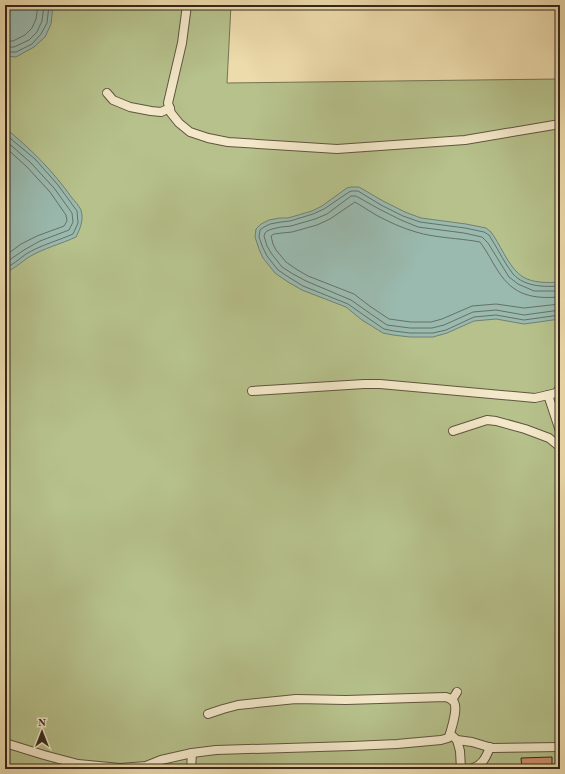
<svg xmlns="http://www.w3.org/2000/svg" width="565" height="774" viewBox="0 0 565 774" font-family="'Old Standard TT',serif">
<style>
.green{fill:#b6c18b;stroke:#747454}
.water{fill:#9abaaf;stroke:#708074}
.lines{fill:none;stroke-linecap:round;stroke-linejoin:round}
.shore{stroke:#667166;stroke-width:1}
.building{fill:#ce916d;stroke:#32281c}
.lane-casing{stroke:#615540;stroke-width:10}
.lane{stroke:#f3e8c9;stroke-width:8}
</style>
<rect width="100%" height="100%" fill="#eddbac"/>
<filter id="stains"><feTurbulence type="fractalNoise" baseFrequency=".005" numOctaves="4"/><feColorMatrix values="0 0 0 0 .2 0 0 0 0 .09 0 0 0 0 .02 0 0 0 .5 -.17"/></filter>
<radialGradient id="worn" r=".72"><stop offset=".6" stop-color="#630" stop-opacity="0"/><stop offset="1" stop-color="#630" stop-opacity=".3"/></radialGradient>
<path class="green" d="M 5,5 L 231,5 L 227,83 L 560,79 L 560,769 L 5,769 Z"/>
<g class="water">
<path d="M 5,5 L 53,5 L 51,24 L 45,37 L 34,47 L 16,57 L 5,56 Z"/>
<path d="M 5,128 C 30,148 53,171 72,198 C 75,201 79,206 81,210 C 84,220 80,229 76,237 C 61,244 44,248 29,257 C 21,262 15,269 5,272 Z"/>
<path d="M 351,187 L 359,187 L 383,201 L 405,212 L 421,218 L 466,224 L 486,228 L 491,232 L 495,238 C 502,249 511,270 523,277 C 533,283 548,283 560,282 L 560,319 L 524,324 L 496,319 L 474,321 L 447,333 L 433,337 L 410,337 L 393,335 L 383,333 L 362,320 L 346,307 L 302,290 L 288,282 L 275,273 L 263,258 L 259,249 L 255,237 L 256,229 L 261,224 L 269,220 L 280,218 L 288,218 L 312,211 L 322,206 L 347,188 Z"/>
</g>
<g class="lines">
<g class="shore">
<path d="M 5,41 L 13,41 L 25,35 L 32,28 L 36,19 L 38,5"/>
<path d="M 5,47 L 14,47 L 29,40 L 37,32 L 42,21 L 44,5"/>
<path d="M 5,52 L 16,52 L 32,44 L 41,34 L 47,23 L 49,5"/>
<path d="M 5,134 L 35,159 L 58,185 L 77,211 L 78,223 L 73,234 C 57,241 41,245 26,254 C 19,259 13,265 5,268"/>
<path d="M 5,140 L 31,163 L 54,188 L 72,213 L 73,222 L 69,230 L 40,241 L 24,250 L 5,263"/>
<path d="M 5,147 L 27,167 L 50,192 L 66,215 L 67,221 L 64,226 L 37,236 L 21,244 L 5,256"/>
<path d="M 560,286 C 544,287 525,287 513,274 C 505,264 499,251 492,240 L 489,235 L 484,232 L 465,228 L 420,222 L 403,216 L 381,205 L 358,191 L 352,191 L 349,192 L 324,209 L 313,214 L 290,221 L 281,222 L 270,224 L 264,227 L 260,230 L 259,237 L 263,248 L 267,256 L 278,270 L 290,278 L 303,286 L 348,304 L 365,316 L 384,329 L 394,331 L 410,333 L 433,333 L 446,330 L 474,317 L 496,315 L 524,320 L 560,315"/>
<path d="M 560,291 L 534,291 L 518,284 L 509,277 L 488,243 L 482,237 L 464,233 L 418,227 L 401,220 L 379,209 L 356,196 L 351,196 L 327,214 L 315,219 L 291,226 L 281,227 L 272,229 L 267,231 L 265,233 L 264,236 L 267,246 L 271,253 L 282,267 L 293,274 L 306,281 L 351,300 L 368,312 L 387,325 L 410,328 L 432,328 L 444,325 L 473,312 L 496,310 L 524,315 L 560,310"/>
<path d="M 560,297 C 533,299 514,296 498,271 C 492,262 487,251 480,242 C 459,238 435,238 416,232 C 402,228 389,222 376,215 C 369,211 362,206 355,202 L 330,219 L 317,225 L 292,232 L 282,233 L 274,234 L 271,236 L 273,244 L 276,250 L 286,262 L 296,269 L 308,276 L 354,294 L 371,307 L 389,319 L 411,322 L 431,322 L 442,319 L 472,306 L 496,304 L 524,308 L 560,304"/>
</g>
</g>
<path class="building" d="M 552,757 L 552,769 L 522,769 L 521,758 Z"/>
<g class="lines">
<defs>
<g id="lane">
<path d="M 187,5 L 182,43 L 168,103 L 171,113 L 179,123 L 190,132 L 208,138 L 228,142 L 337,149 L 465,140 L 560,124"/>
<path d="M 107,93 L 113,100 L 130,107 L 151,111 L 161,112 L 170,108"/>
<path d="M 560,388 L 556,393 L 548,395 L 560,431"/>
<path d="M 252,391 L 364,384 L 380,384 L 535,398 L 548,395"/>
<path d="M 453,431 L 487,420 L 496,421 L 525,429 L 549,438 L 560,447"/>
<path d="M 452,700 L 457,692"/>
<path d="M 208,714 L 223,709 L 238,705 L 296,699 L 346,700 L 446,697 C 449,698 452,699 454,702 C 458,709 452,726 450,734 L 457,740 L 472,742 L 492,748 L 560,747"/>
<path d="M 457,740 L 460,751 L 461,769"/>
<path d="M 5,743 L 44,755 L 78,764 L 120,768 L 146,766 L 161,760 L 192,753 L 216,750 L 352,746 L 397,744 L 441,740 L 448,738 L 450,734"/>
<path d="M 191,769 L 192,753"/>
<path d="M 470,769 C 482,766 486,758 490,747"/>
</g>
</defs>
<use href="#lane" class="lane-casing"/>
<use href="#lane" class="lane"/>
</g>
<rect width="565" height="774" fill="none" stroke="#eddbac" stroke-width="20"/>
<rect x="6" y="6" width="553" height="762" fill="none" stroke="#32281c" stroke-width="2"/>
<rect x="10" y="10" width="545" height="754" fill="none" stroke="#32281c"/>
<g transform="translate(42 732)" stroke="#f3e8c9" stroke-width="3" paint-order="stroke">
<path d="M0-3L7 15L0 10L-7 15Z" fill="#32281c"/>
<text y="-6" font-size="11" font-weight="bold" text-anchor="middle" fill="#32281c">N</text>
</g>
<rect width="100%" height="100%" filter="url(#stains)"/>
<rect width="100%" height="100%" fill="url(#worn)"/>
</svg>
